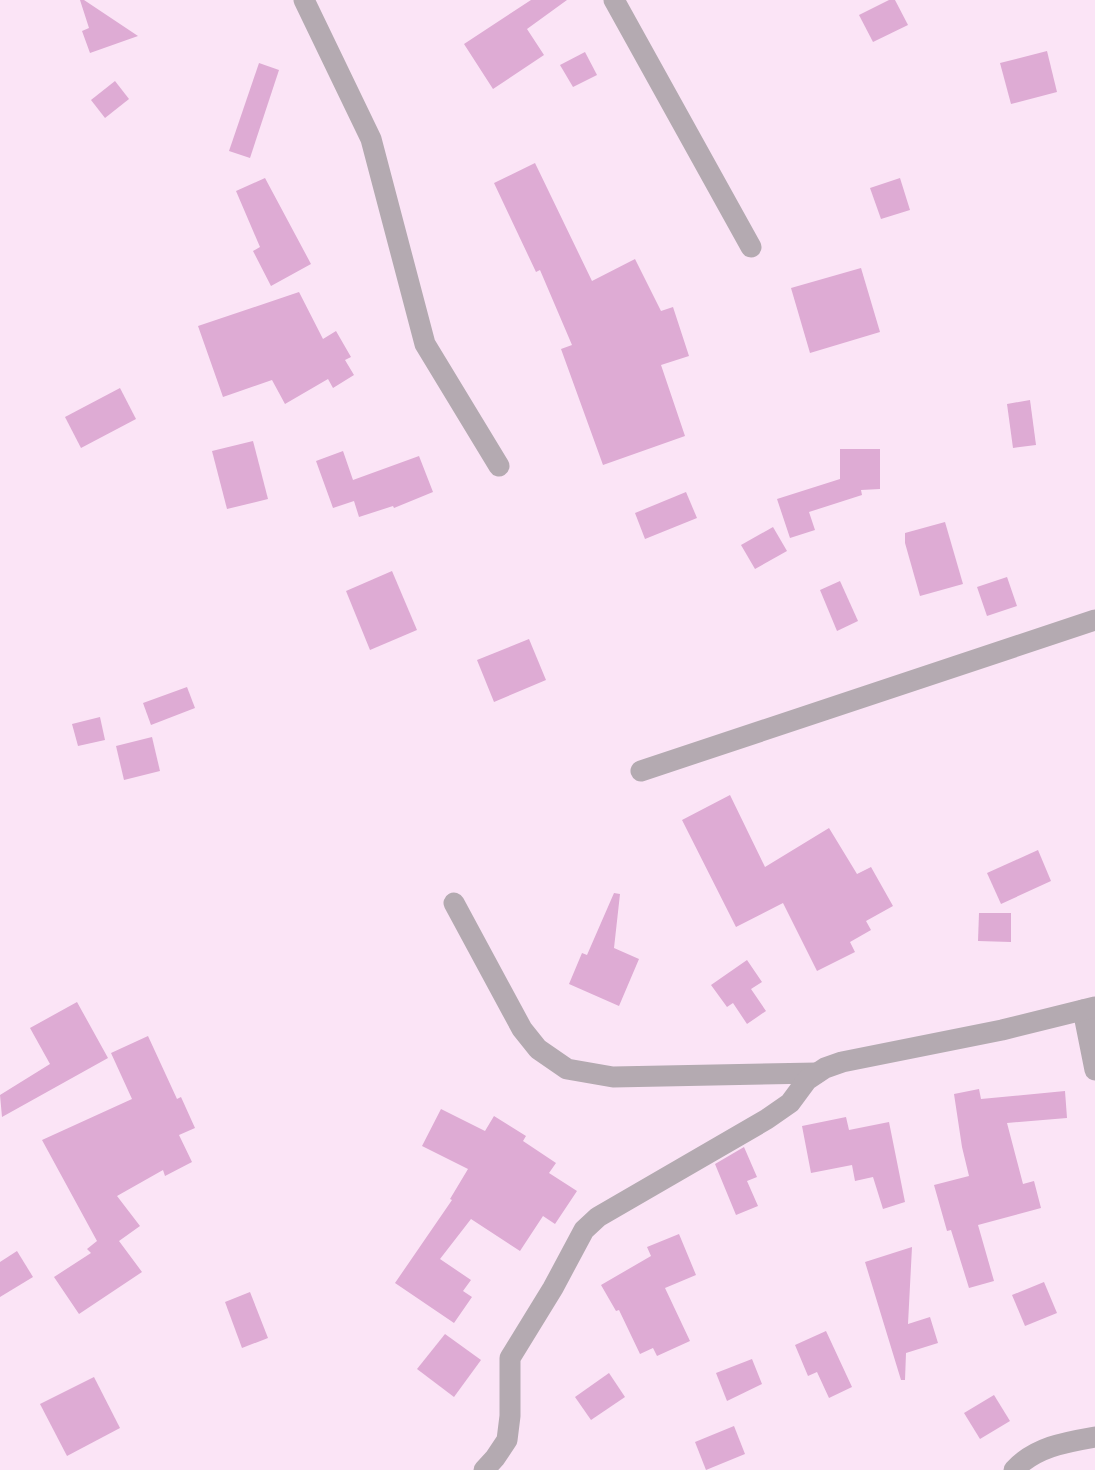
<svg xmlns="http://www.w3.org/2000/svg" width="1095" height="1470" viewBox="0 0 1095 1470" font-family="'DM Sans',sans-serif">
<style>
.building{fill:#deabd4}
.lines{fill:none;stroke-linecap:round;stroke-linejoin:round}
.minor{stroke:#b4aab1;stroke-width:21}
</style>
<rect width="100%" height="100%" fill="#fbe4f6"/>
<g class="building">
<path d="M 80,0 L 84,0 L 138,36 L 90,53 L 82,31 L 89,28 Z"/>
<path d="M 531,0 L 567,0 L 527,29 L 544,55 L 493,89 L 464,44 Z"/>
<path d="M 889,0 L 895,0 L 908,25 L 873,42 L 859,15 Z"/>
<path d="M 1047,51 L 1057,92 L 1011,104 L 1000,63 Z"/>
<path d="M 585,52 L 597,75 L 573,87 L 560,65 Z"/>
<path d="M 259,63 L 279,70 L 250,158 L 229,151 Z"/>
<path d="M 115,81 L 129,99 L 105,118 L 91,100 Z"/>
<path d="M 535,163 L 592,281 L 635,259 L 661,311 L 673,307 L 689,356 L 661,365 L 685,436 L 603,465 L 561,349 L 572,345 L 540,270 L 536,272 L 494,183 Z"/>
<path d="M 265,178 L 311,264 L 271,286 L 253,251 L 260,247 L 236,191 Z"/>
<path d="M 900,178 L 910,210 L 881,219 L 870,188 Z"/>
<path d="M 861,268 L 880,332 L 810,353 L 791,288 Z"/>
<path d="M 299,292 L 323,339 L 336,331 L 351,357 L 345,360 L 354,375 L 333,388 L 328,379 L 285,404 L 272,380 L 223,397 L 198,326 Z"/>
<path d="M 120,388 L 136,419 L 81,448 L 65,417 Z"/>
<path d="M 1030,400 L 1036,445 L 1013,448 L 1007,404 Z"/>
<path d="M 253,441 L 268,499 L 227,509 L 212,451 Z"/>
<path d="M 840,449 L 880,449 L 880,489 L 861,490 L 862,495 L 809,512 L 815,530 L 790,538 L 777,499 L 840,479 Z"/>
<path d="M 343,451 L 353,480 L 419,456 L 433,492 L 394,508 L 393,506 L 359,517 L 354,501 L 333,508 L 316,461 Z"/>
<path d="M 686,492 L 697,518 L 645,539 L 635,513 Z"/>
<path d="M 945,522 L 963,584 L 920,596 L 905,543 L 905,533 Z"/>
<path d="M 773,527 L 787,551 L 755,569 L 741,545 Z"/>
<path d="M 392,571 L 417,630 L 370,650 L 346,591 Z"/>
<path d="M 1007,577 L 1017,606 L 987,616 L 977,587 Z"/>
<path d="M 840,581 L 858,621 L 837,631 L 820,590 Z"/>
<path d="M 529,639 L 546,680 L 494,702 L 477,660 Z"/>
<path d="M 187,687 L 195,708 L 151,725 L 143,703 Z"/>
<path d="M 100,717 L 105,740 L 78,746 L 72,724 Z"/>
<path d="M 152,737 L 160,771 L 124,780 L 116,746 Z"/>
<path d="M 730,795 L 765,867 L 829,828 L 857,874 L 871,867 L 893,906 L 866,921 L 871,930 L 850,942 L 855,952 L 817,971 L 783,903 L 736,927 L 682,820 Z"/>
<path d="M 1038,850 L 1051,881 L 1001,904 L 987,873 Z"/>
<path d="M 614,893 L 620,894 L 614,948 L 639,959 L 619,1006 L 569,984 L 582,953 L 587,955 Z"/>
<path d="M 979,913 L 1011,913 L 1011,942 L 978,941 Z"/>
<path d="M 747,960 L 762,982 L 751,989 L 766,1011 L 747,1024 L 733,1003 L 727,1007 L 711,985 Z"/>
<path d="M 77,1002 L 108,1058 L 2,1117 L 0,1095 L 50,1064 L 30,1028 Z"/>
<path d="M 148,1036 L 177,1099 L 181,1097 L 195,1128 L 179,1135 L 192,1162 L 165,1176 L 163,1170 L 117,1196 L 140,1226 L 119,1241 L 142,1272 L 79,1314 L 54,1277 L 91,1253 L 87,1249 L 97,1241 L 42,1140 L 132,1099 L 111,1053 Z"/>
<path d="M 979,1089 L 981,1099 L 1065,1091 L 1067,1118 L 1007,1123 L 1023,1184 L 1034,1181 L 1041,1208 L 978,1225 L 994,1281 L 969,1288 L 951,1230 L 947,1231 L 934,1185 L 969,1176 L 962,1147 L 954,1094 Z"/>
<path d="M 441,1109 L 485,1131 L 494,1116 L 526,1136 L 523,1141 L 556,1163 L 549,1173 L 577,1191 L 555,1224 L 543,1216 L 520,1251 L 471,1219 L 440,1259 L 471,1280 L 463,1291 L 472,1297 L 454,1323 L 395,1283 L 452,1200 L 450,1199 L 468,1169 L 422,1146 Z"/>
<path d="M 846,1117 L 849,1130 L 889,1122 L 905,1202 L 883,1209 L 873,1177 L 855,1181 L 852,1165 L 811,1173 L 802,1126 Z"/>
<path d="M 744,1147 L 757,1177 L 747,1181 L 758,1206 L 736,1215 L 715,1164 Z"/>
<path d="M 679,1234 L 696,1275 L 665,1288 L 690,1341 L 657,1356 L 653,1348 L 640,1354 L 619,1310 L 616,1311 L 601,1285 L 651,1256 L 647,1247 Z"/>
<path d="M 912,1247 L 908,1324 L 930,1317 L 938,1343 L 906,1353 L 905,1380 L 901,1380 L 865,1262 Z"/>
<path d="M 17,1251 L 33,1277 L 0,1297 L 0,1262 Z"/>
<path d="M 1044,1282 L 1057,1313 L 1025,1326 L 1012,1295 Z"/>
<path d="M 250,1292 L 268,1338 L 242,1348 L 225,1302 Z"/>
<path d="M 826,1331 L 852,1387 L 829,1398 L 817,1372 L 808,1376 L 795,1345 Z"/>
<path d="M 445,1334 L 481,1360 L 454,1397 L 417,1369 Z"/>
<path d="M 752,1359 L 762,1384 L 727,1401 L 716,1373 Z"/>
<path d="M 609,1373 L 625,1397 L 591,1420 L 575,1397 Z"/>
<path d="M 94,1377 L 120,1428 L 67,1456 L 40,1404 Z"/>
<path d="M 994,1395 L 1010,1421 L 980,1439 L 964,1413 Z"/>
<path d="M 734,1426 L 745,1454 L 706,1470 L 695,1442 Z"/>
</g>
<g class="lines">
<g class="minor">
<path d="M 304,0 L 371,139 L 425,344 L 499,466"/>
<path d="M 614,0 L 751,247"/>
<path d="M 641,771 L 1095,620"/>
<path d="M 454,903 L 522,1029 L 538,1049 L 567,1069 L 613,1077 L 817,1073"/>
<path d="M 1083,1010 L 1095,1070"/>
<path d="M 484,1470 L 495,1458 L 507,1440 L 510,1416 L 510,1358 L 553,1288 L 584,1230 L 598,1217 L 767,1119 L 790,1103 L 807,1080 L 825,1068 L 842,1062 L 1002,1030 L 1095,1007"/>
<path d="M 1014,1470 C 1035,1447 1066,1442 1095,1437"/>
</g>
</g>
</svg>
